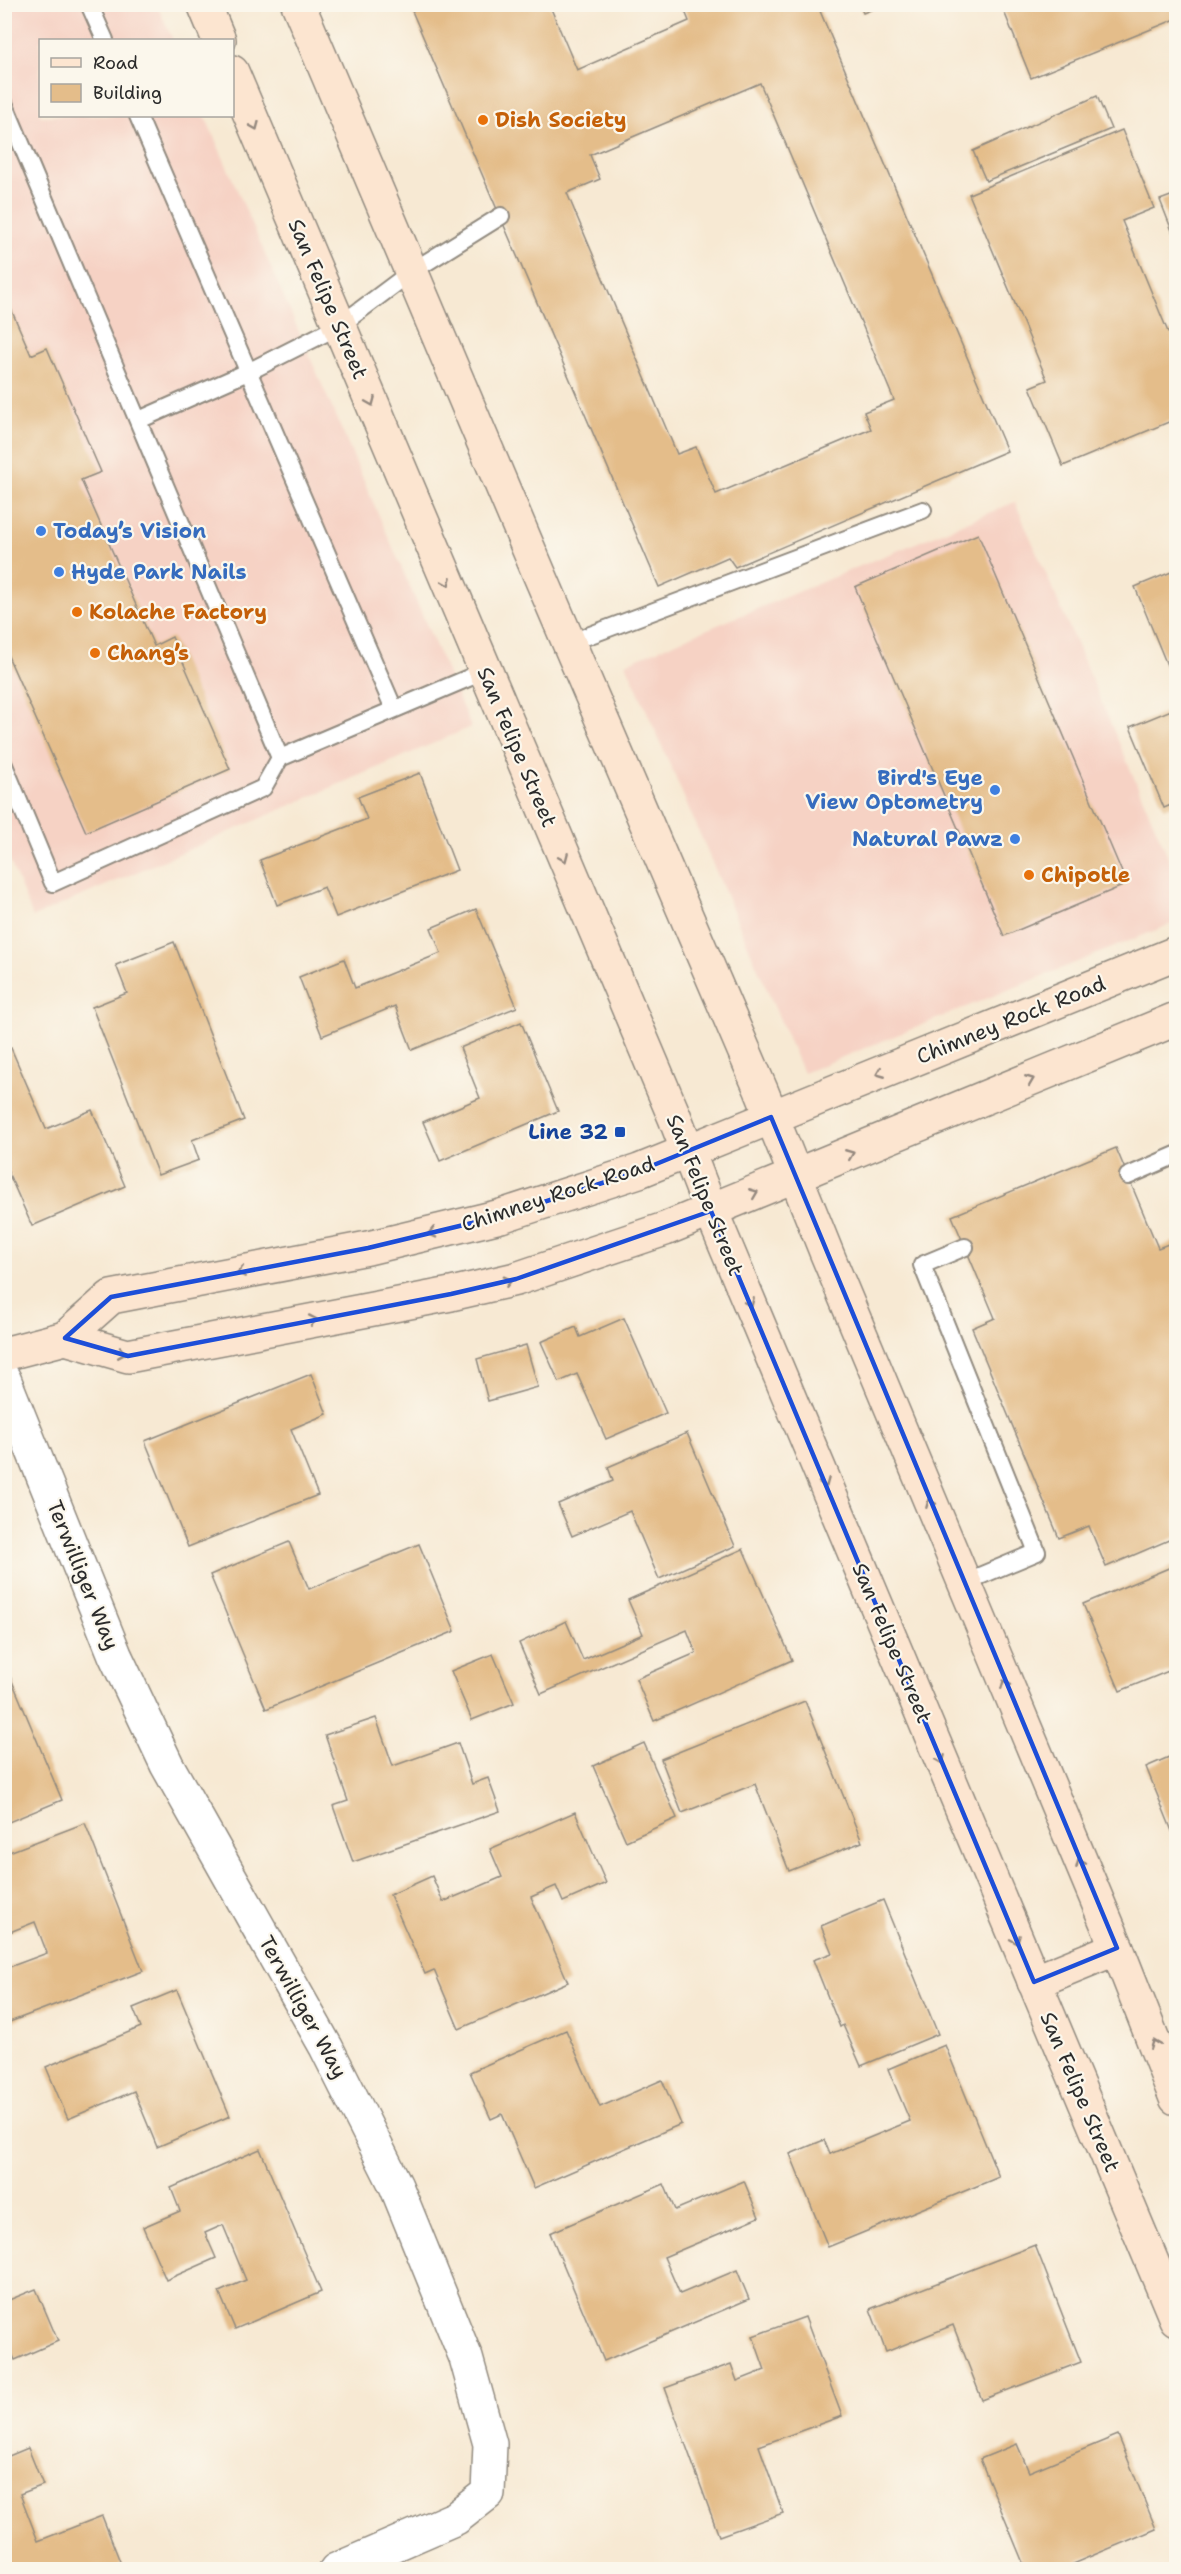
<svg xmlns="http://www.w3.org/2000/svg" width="1181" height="2574" viewBox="0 0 1181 2574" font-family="'Shantell Sans',sans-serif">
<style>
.built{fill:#f6d2c4}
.building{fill:#e4bd8a;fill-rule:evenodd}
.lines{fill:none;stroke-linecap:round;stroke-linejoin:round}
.lane-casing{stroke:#918a7f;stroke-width:20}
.street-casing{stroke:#918a7f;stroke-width:36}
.secondary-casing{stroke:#918a7f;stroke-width:36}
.lane{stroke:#fff;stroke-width:16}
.street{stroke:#fff;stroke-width:33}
.secondary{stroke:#fce5d0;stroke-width:33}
.oneway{stroke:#94887e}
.marked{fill:none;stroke:#1d4ed8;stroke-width:4.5;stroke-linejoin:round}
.food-dot{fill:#e8710a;stroke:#fbf7ec;stroke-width:2}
.shop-dot{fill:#3f7fe0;stroke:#fbf7ec;stroke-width:2}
.transit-dot{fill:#1a4fb4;stroke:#fbf7ec;stroke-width:2}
.labels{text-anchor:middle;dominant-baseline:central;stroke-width:4.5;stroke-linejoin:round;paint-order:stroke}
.food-label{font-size:21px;font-weight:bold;fill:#c56008;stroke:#fbf7ec;text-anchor:start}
.street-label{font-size:21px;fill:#2b2b2b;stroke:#fbf7ec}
.shop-label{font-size:21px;font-weight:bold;fill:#366cbe;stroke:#fbf7ec;text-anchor:start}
.transit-label{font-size:21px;font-weight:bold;fill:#164399;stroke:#fbf7ec;text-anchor:end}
</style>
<rect width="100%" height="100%" fill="#fbf7ec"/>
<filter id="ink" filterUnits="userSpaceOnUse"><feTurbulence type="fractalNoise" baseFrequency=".0167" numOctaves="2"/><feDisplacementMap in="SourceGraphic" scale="12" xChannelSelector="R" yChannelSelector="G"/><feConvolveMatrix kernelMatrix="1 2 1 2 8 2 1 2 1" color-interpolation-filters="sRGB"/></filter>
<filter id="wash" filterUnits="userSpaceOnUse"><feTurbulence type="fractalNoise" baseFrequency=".008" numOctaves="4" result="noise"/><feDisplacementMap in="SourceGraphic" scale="24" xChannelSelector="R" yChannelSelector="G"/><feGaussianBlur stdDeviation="1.35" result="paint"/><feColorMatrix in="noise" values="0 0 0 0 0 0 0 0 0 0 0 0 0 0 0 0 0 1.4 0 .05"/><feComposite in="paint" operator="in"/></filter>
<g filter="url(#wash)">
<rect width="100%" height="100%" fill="#f7e9d3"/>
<g class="built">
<path d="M 4,5 L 157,5 L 173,40 L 40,40 L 40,116 L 205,116 L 471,727 L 33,917 L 4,847 Z"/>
<path d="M 1015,502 L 1176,875 L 1176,922 L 803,1073 L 626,663 Z"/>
</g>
<g id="blocks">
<g class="building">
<path d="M 409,4 L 549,4 L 577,70 L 689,21 L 682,4 L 817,4 L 1007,451 L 735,567 L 728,557 L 659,587 ZM 760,83 L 894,400 L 864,412 L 871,429 L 716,494 L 696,447 L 677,454 L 567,193 L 600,179 L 590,155 Z"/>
<path d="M 859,4 L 883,4 L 883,5 L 863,13 Z"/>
<path d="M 1001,4 L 1176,4 L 1176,19 L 1031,78 Z"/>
<path d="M 1097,96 L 1111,129 L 986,181 L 973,151 Z"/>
<path d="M 1122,130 L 1154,208 L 1122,221 L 1168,332 L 1176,328 L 1176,419 L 1063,466 L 1030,387 L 1047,380 L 969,194 Z"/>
<path d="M 1176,194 L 1176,241 L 1160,200 Z"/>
<path d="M 4,293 L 31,355 L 47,348 L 101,472 L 81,480 L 154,646 L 172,637 L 230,769 L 86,832 L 4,647 Z"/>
<path d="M 978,534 L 1127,884 L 1004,936 L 855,587 Z"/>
<path d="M 1176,570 L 1176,687 L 1135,587 Z"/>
<path d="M 1176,708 L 1176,803 L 1164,808 L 1130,727 Z"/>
<path d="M 420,773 L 457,870 L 336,917 L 324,887 L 277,905 L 260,860 L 367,819 L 358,797 Z"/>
<path d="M 476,909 L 517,1007 L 412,1050 L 395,1006 L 322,1036 L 299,977 L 344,959 L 355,988 L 441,953 L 431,928 Z"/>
<path d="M 174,942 L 244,1120 L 192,1140 L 199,1160 L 158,1175 L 92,1007 L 127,993 L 116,965 Z"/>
<path d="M 521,1022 L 558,1111 L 440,1161 L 423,1122 L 480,1098 L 460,1048 Z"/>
<path d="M 11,1048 L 46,1129 L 92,1110 L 125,1186 L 32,1226 L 4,1163 L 4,1051 Z"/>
<path d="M 1116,1148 L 1158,1248 L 1176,1241 L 1176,1537 L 1106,1567 L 1089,1526 L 1059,1538 L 972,1328 L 995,1318 L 952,1216 Z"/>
<path d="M 624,1318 L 666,1413 L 606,1439 L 577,1374 L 559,1382 L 541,1342 L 576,1327 L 580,1337 Z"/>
<path d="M 526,1345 L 538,1387 L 488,1401 L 477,1359 Z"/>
<path d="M 311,1374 L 327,1414 L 291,1429 L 318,1495 L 188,1547 L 145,1441 Z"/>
<path d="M 687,1433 L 735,1546 L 659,1579 L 630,1511 L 572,1536 L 558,1504 L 613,1481 L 608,1467 Z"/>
<path d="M 289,1542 L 309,1589 L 419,1544 L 455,1631 L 266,1709 L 210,1575 Z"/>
<path d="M 743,1549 L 792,1660 L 654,1721 L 636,1679 L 696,1653 L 687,1630 L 541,1694 L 519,1643 L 566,1621 L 583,1660 L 643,1634 L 628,1600 Z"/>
<path d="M 1176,1565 L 1176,1668 L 1120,1691 L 1083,1604 Z"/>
<path d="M 493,1654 L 514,1703 L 472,1720 L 451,1671 Z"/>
<path d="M 4,1662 L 62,1800 L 4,1824 Z"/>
<path d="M 805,1701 L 862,1842 L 789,1871 L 755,1784 L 682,1813 L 661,1759 Z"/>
<path d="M 376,1718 L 393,1766 L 458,1743 L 472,1784 L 488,1778 L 500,1811 L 353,1862 L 333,1806 L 348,1801 L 325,1735 Z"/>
<path d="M 644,1743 L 677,1818 L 626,1841 L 593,1766 Z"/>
<path d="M 1176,1754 L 1176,1841 L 1146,1767 Z"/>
<path d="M 575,1812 L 606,1883 L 563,1902 L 556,1886 L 531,1897 L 568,1982 L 459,2029 L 434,1970 L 425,1974 L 390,1895 L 432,1876 L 443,1902 L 502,1877 L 490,1849 Z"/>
<path d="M 85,1823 L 143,1971 L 7,2023 L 4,2016 L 4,1969 L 47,1953 L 35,1922 L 10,1932 L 4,1918 L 4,1854 Z"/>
<path d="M 883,1900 L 938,2034 L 861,2066 L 843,2025 L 840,2027 L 813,1960 L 832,1953 L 821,1926 Z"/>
<path d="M 177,1990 L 230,2116 L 157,2147 L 134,2091 L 68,2119 L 46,2067 L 141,2027 L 133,2008 Z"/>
<path d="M 566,2030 L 600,2107 L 662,2080 L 681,2124 L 534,2188 L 502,2114 L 491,2119 L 470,2072 Z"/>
<path d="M 945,2045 L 999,2177 L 828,2247 L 790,2154 L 824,2140 L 830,2154 L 910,2121 L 888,2069 Z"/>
<path d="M 260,2149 L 321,2292 L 235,2329 L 219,2292 L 246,2280 L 223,2225 L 205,2233 L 216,2258 L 166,2280 L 143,2227 L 180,2211 L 171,2188 Z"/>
<path d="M 744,2181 L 759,2217 L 664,2257 L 680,2294 L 737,2270 L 749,2299 L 604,2361 L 550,2233 L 664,2184 L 675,2210 Z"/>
<path d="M 1035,2245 L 1081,2362 L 982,2400 L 953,2325 L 886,2352 L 870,2309 Z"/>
<path d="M 36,2289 L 58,2341 L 15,2360 L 4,2336 L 4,2302 Z"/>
<path d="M 805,2317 L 842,2416 L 759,2446 L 783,2513 L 719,2536 L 665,2388 L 731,2364 L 737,2381 L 765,2370 L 753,2336 Z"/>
<path d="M 1118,2435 L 1156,2529 L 1058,2570 L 1026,2570 L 980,2459 L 1017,2444 L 1029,2472 Z"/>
<path d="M 28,2448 L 43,2485 L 20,2494 L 38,2541 L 102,2516 L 121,2564 L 108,2570 L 4,2570 L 4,2458 Z"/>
</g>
</g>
</g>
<g filter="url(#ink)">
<use href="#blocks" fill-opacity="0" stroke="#918a7f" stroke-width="1.5"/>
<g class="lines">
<defs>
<g id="lane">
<path d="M 89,4 L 105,40"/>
<path d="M 4,103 L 280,758"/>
<path d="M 138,116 L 394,709"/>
<path d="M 139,420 L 250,371 L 339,326 L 411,272 L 501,216"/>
<path d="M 569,643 L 923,510"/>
<path d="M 4,765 L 53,883 L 263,788 L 280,758 L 485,671"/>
<path d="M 1128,1176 L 1176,1155"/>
<path d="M 963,1583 L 1037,1552 L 922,1265 L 965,1247"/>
</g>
<path id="street" d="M 4,1379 L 115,1655 L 167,1765 L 326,2047 L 396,2186 L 466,2358 L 490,2444 L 488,2493 L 456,2518 L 336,2570"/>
<g id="secondary">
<path d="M 204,4 L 219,40"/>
<path d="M 298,4 L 538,571 L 761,1090 L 827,1254 L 1117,1948 L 1176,2098"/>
<path d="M 232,72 L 675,1118 L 711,1211 L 1176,2319"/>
<path d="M 65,1338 L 128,1356 L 451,1294 L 516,1279 L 665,1229 L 1176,1019"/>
<path d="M 4,1354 L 65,1338 L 111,1297 L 368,1248 L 501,1216 L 639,1171 L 1176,953"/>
<path d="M 1034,1982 L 1117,1948"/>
</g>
</defs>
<use href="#lane" class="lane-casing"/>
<use href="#street" class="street-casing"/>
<use href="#secondary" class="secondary-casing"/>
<use href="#lane" class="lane"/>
<use href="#street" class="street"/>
<use href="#secondary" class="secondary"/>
</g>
<defs><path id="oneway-chevron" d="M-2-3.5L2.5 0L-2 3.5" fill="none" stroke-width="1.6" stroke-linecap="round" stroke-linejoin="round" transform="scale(1.5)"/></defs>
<g class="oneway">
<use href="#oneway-chevron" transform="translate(255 126) rotate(67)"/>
<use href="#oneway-chevron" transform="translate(371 402) rotate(67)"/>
<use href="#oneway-chevron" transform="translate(447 582) rotate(67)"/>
<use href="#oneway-chevron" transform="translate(564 858) rotate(67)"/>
<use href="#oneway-chevron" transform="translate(880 1073) rotate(158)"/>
<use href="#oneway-chevron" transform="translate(1030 1080) rotate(-22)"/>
<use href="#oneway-chevron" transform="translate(850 1154) rotate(-22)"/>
<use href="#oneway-chevron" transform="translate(754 1193) rotate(-22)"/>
<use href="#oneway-chevron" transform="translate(432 1233) rotate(167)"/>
<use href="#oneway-chevron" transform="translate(241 1272) rotate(169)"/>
<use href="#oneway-chevron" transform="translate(508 1281) rotate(-14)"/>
<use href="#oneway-chevron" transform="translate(750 1303) rotate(67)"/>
<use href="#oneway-chevron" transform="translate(313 1320) rotate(-11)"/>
<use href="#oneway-chevron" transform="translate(122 1353) rotate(10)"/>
<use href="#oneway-chevron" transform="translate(825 1483) rotate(67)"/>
<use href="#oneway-chevron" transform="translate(930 1503) rotate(-113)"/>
<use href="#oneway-chevron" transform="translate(1005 1684) rotate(-112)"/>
<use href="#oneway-chevron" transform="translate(941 1760) rotate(67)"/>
<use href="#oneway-chevron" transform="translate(1080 1863) rotate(-113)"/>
<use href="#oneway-chevron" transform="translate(1016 1940) rotate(67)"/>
<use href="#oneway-chevron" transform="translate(1155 2044) rotate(-112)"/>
</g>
</g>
<path class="marked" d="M 771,1117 L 1117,1948 L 1034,1982 L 711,1211 L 516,1279 L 451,1294 L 128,1356 L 65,1338 L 111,1297 L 368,1248 L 501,1216 L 639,1171 Z"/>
<g class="food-dot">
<circle cx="483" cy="120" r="6"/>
<circle cx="77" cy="612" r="6"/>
<circle cx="95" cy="653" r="6"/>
<circle cx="1029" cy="875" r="6"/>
</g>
<g class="shop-dot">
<circle cx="41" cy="531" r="6"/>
<circle cx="59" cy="572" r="6"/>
<circle cx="995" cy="790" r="6"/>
<circle cx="1015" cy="839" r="6"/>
</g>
<rect class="transit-dot" x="614" y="1126" width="12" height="12" rx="3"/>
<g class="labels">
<g class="food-label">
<text x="495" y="120">Dish Society</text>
<text x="89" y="612">Kolache Factory</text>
<text x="107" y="653">Chang’s</text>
<text x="1041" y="875">Chipotle</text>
</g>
<g class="street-label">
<text transform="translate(328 299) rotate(67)">San Felipe Street</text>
<text transform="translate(517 747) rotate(67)">San Felipe Street</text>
<text transform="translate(1011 1020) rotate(-22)">Chimney Rock Road</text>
<text transform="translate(558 1194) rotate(-18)">Chimney Rock Road</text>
<text transform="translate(705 1195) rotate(68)">San Felipe Street</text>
<text transform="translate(83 1575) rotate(68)">Terwilliger Way</text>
<text transform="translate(892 1643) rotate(67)">San Felipe Street</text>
<text transform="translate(303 2007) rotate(61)">Terwilliger Way</text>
<text transform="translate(1080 2092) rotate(67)">San Felipe Street</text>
</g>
<g class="shop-label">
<text x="53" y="531">Today’s Vision</text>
<text x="71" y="572">Hyde Park Nails</text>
<text x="983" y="778" text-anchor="end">Bird's Eye<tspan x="983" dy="24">View Optometry</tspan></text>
<text x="1003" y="839" text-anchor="end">Natural Pawz</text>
</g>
<g class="transit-label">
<text x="608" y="1132">Line 32</text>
</g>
</g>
<rect width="1181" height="2574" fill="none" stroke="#fbf7ec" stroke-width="24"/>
<rect x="39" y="39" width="195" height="78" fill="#fbf7ec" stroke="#a8a59f" stroke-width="1.5"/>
<rect x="51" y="58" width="30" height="9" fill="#fce5d0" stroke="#a8a59f" stroke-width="1.5"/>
<text x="93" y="69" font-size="18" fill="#2b2b2b">Road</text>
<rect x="51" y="84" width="30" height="18" fill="#e4bd8a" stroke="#a8a59f" stroke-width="1.5"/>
<text x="93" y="99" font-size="18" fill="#2b2b2b">Building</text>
</svg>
